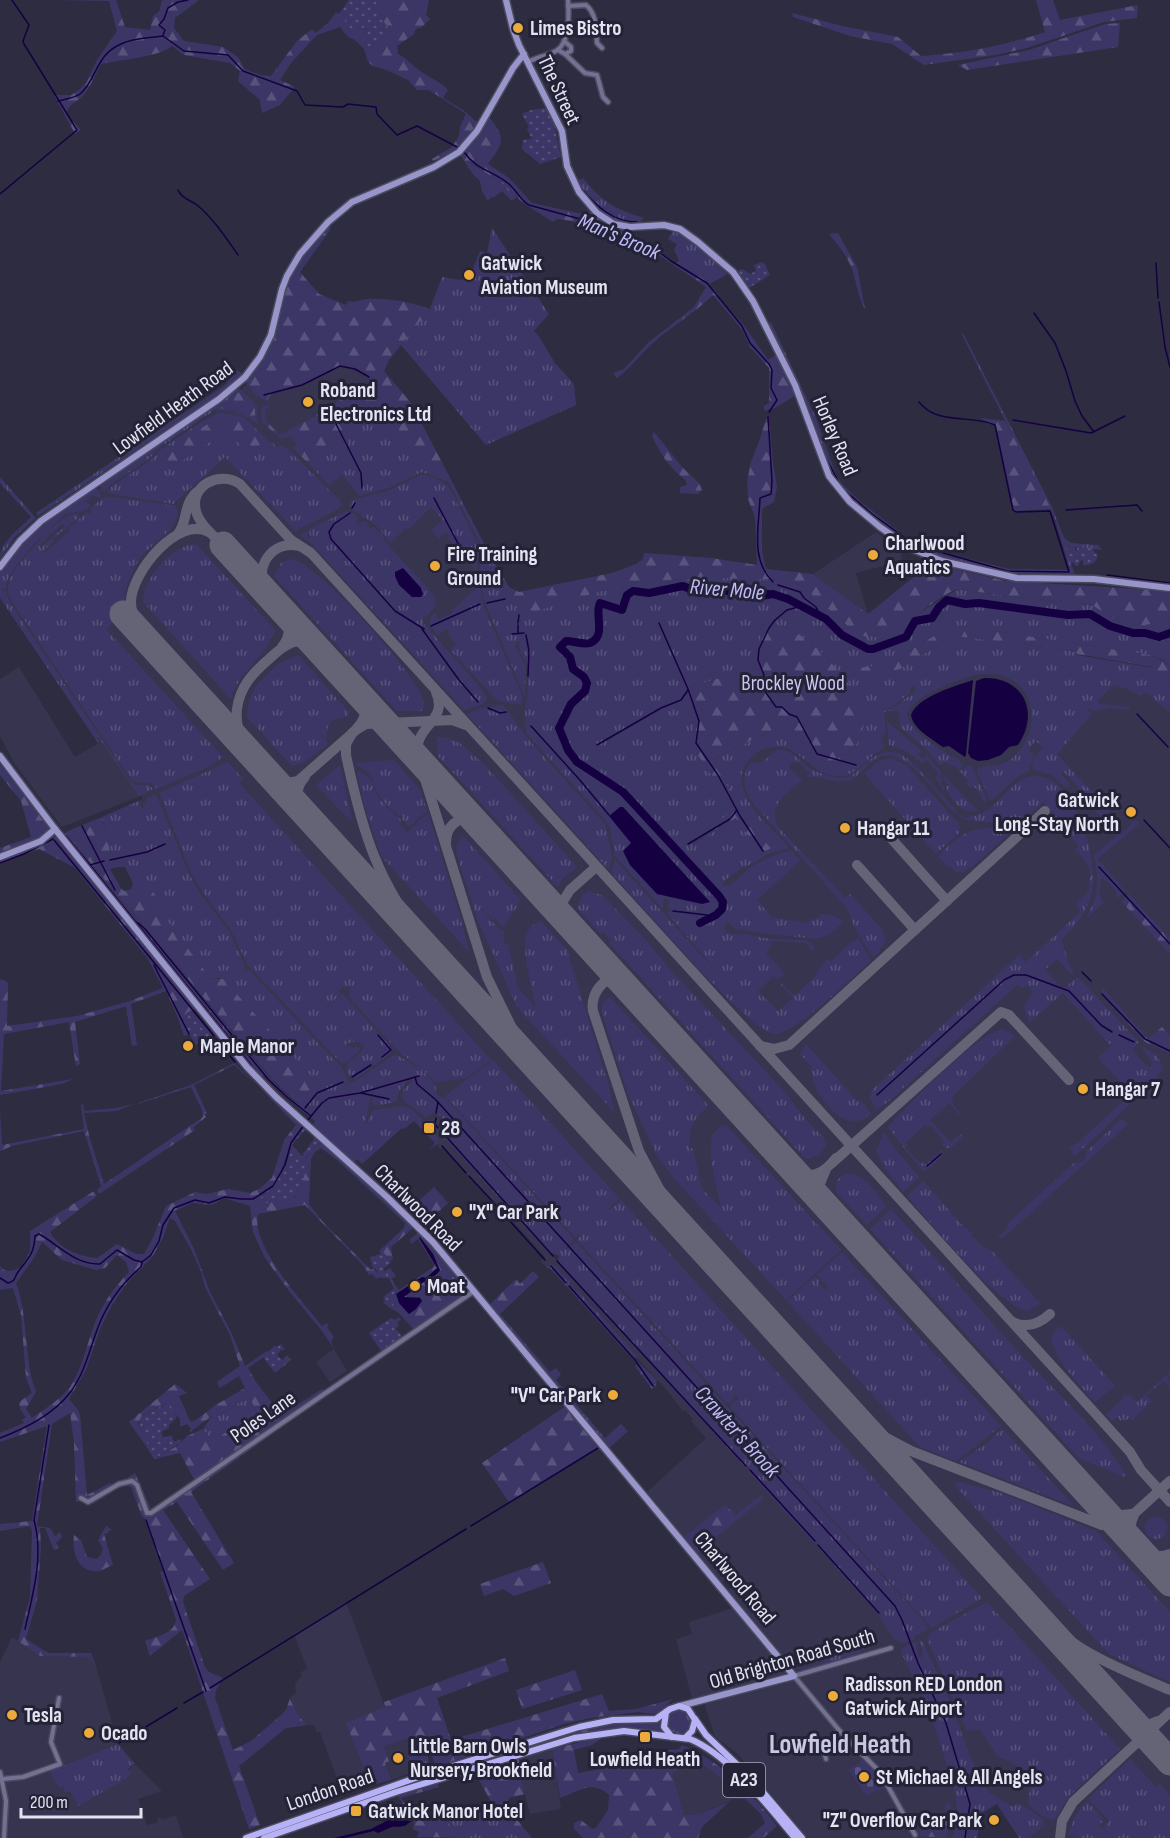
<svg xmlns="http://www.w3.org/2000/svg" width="1170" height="1838" viewBox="0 0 1170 1838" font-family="'Sofia Sans Condensed',sans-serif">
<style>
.built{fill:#36344f;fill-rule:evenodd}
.grass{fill:url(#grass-tufts);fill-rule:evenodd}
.forest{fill:url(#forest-firs);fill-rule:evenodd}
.cemetery{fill:url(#cemetery-stones)}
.garden{fill:url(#garden-dots)}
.water{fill:#150041}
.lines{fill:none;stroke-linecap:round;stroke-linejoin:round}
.stream{stroke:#150041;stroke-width:1.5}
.river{stroke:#150041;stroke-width:8}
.taxiway{stroke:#656477;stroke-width:10}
.runway{stroke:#656477;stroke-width:27}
.street-casing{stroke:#4a495d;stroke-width:7}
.secondary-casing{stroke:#4a495d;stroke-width:9}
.primary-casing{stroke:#4a495d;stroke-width:9}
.street{stroke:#727191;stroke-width:4}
.secondary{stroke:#9895ca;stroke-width:6}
.primary{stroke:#b6b2f5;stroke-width:6}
.poi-dot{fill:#ebaa39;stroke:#232236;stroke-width:2}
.labels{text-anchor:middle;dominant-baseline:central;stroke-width:6;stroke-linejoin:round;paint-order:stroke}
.shield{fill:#232236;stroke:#a9a9b9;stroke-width:1.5}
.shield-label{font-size:20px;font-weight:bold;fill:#e3e3f1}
.poi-label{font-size:21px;font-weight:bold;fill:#e3e3f1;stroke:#232236;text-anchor:start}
.street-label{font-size:21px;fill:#e3e3f1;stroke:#232236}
.park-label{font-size:21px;fill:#c9c7f0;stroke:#232236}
.water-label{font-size:22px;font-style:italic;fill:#bebbf8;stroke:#232236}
.district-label{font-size:27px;font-weight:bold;fill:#c8c8e3;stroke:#232236}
</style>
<defs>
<pattern id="grass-tufts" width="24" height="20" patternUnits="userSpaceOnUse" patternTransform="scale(1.5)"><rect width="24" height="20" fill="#3c3666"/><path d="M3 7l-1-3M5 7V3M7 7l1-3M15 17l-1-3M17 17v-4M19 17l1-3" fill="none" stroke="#58537c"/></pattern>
<pattern id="forest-firs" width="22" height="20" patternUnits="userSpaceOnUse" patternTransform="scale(1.5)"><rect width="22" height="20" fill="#3c3666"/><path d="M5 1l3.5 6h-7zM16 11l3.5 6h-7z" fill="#58537c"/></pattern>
<pattern id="cemetery-stones" width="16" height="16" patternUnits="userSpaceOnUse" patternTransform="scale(1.5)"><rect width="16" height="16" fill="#3c3666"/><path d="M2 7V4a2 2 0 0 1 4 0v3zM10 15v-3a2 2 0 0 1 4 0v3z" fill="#58537c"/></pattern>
<pattern id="garden-dots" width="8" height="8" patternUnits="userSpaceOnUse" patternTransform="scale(1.5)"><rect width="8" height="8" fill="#3c3666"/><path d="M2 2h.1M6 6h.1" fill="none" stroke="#58537c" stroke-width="1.8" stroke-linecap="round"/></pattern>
</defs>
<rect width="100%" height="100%" fill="#2d2c41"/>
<g class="built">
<path d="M 346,366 L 357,370 L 372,379 L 384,371 L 411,403 L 494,563 L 532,657 L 782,724 L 832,767 L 882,728 L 871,676 L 915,660 L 936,646 L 956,636 L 1001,641 L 1077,655 L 1170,681 L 1170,1838 L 1021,1838 L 998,1801 L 982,1803 L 954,1838 L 807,1838 L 738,1754 L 715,1737 L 702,1697 L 692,1699 L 676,1639 L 692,1634 L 689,1622 L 733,1608 L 739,1603 L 728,1591 L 731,1586 L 726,1580 L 721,1583 L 647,1492 L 706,1438 L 691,1421 L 693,1419 L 685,1410 L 683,1411 L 665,1388 L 550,1265 L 547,1268 L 541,1262 L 545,1257 L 509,1217 L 506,1218 L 444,1148 L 440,1148 L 436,1144 L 421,1121 L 405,1116 L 354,1162 L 313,1125 L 315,1121 L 199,938 L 138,801 L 143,799 L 141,796 L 62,827 L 14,763 L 0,736 L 0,679 L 19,667 L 75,757 L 99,743 L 0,597 L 0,583 L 17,555 L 70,508 L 220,408 L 247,384 L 256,395 L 310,382 L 338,367 ZM 443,1130 L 867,1595 L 897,1641 L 877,1613 L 818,1544 L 558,1262 L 443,1135 Z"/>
<path d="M 876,532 L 900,550 L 903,564 L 893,567 L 891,564 L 856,573 L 868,614 L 813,574 Z"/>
<path d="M 334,1349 L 347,1371 L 330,1382 L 316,1362 Z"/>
<path d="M 346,1602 L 385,1707 L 367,1776 L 348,1782 L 350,1790 L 342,1792 L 320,1732 L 317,1732 L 314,1725 L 308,1725 L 300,1718 L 290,1698 L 296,1693 L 295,1684 L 302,1675 L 301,1672 L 307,1669 L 294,1634 Z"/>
<path d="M 12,1637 L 40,1656 L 91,1657 L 96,1666 L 118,1744 L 51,1771 L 59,1787 L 129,1777 L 130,1768 L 134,1763 L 162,1791 L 138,1799 L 147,1825 L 158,1822 L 157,1818 L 160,1817 L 162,1820 L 176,1815 L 183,1838 L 0,1838 L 0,1662 Z"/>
<path d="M 406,1739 L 420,1740 L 421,1745 L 417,1747 L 417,1751 L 408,1756 L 414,1772 L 391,1780 L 385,1762 L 384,1746 Z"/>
<path d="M 552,1749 L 561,1809 L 530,1814 L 520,1776 L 524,1774 L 518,1758 Z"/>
<path d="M 699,1761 L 737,1790 L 733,1794 L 735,1799 L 699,1814 L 684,1815 L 671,1774 L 682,1766 Z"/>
</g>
<g class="grass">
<path d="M 467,161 L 506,186 L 517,197 L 512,201 L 502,191 L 493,198 L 491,196 L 491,199 L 487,200 L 482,191 L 480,181 L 472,173 Z"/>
<path d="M 583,178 C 601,201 616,210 644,218 L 638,225 C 601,221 594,209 574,180 L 579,180 Z"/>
<path d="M 492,228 L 549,314 L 534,331 L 538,335 L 555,363 L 574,384 L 576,405 L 486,445 L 401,345 L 430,309 L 442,277 L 460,280 L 470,276 L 480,251 L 487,253 Z"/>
<path d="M 674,230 L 705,252 L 727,274 L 710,284 L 677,264 L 679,260 L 674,250 L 677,244 L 668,239 Z"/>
<path d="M 771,322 L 816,418 L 836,475 L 843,485 L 861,502 L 908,539 L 926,548 L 1009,569 L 1070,570 L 1055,519 L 961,333 L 964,335 L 1052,507 L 1064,538 L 1071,543 L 1098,545 L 1102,550 L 1066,546 L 1075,576 L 1018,575 L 947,561 L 913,549 L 857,507 L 834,481 L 767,325 Z"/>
<path d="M 237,370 L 244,375 L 201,409 L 170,427 L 38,516 L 36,513 L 225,385 Z"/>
<path d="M 240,389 L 257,406 L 257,425 L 255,422 L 255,409 L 238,392 L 221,408 L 243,415 L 221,410 L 214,411 L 158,449 L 150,458 L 110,485 L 104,492 L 99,485 L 114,472 L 234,390 Z"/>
<path d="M 382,406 L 388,411 L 418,464 L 424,469 L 450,478 L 494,563 L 511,600 L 523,596 L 605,590 L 650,581 L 720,577 L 786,580 L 802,586 L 875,637 L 913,617 L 958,589 L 1000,595 L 1092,605 L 1111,617 L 1137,626 L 1151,624 L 1170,618 L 1170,667 L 1163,660 L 1150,655 L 961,626 L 936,635 L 889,663 L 872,667 L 871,676 L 905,666 L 936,646 L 956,636 L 1060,649 L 1075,652 L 1077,655 L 1154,668 L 1170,681 L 1170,713 L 1146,692 L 1140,696 L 1128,689 L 1114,685 L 1098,700 L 1099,704 L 1130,707 L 1129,710 L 1110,708 L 1094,711 L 1089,708 L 1087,710 L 1092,714 L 1057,754 L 1122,825 L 1118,829 L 1113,830 L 1084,798 L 1086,796 L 1085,794 L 1082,796 L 1076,791 L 1079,788 L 1064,772 L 1061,774 L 1070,784 L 1066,788 L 1052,775 L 1034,770 L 1032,761 L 1043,747 L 1035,741 L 1029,750 L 1034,754 L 1029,771 L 1017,777 L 992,800 L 989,798 L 977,772 L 977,768 C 988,765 998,767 1008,761 C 1039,742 1043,686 1000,675 C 978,670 957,680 938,689 C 926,695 912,701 907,714 C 911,734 944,751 960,761 L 962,765 L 960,769 L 962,771 L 965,767 L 970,765 L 972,767 L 987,800 L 984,803 L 978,789 L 971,786 L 969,787 L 966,783 L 968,781 L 956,767 L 946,763 L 953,759 L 940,765 L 929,754 L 930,752 L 900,727 L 898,710 L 888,711 L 916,691 L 914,686 L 909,688 L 911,692 L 884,713 L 886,732 L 881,738 L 882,742 L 884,744 L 884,748 C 871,754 856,775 843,776 C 817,778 805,755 786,748 C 776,745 763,747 755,754 C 717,784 769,825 789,848 L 767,854 L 758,861 L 740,869 L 724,881 L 723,885 L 730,886 L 752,866 L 770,857 L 792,850 L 800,861 L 757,900 L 772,917 L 807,923 L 813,918 L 816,920 L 822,914 C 832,915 837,915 843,923 L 827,936 L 815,939 L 748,931 L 736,929 L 728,923 L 724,926 L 726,932 L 730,934 L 747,934 L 764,938 L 808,941 L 813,944 L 814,948 L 811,951 L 807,943 L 772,941 L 772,946 L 766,953 L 785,974 L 778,980 L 774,976 L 758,991 L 778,1011 L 793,998 L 781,985 L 782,983 L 790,993 L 795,995 L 817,975 L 815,973 C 821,969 823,964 828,959 L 831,962 L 852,941 L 854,942 L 858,938 L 871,960 C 854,976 794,1035 774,1034 C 751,1032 636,900 611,872 L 615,860 L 724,980 L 668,914 L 668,911 L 672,912 L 672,910 L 668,908 L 669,899 L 664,898 L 663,909 L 615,856 L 610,828 L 606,821 L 527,734 L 525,724 L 525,710 L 528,710 L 525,708 L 528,693 L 528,666 L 520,652 L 519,641 L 517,641 L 515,647 L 526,666 L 525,697 L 483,598 L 480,568 L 483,549 L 449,482 L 422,472 L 388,488 L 360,496 L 342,475 L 329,485 L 308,463 L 341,433 L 344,426 L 376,407 ZM 771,623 C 816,633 841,676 868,709 C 859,744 859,753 823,763 L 787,725 L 784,724 L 711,761 L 761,838 L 770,848 L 761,854 L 736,818 L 694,844 L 688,842 L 729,814 L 733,808 L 692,746 L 694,723 L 685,706 L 684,698 L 688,688 L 754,667 L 758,660 L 762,627 L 764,624 Z"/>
<path d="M 220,412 L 244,417 L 270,443 L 272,442 L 277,447 L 282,446 L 288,449 L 340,501 L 341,505 L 338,509 L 296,531 L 225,457 L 173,504 L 107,493 L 111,487 L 151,460 L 160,450 L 189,430 Z"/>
<path d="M 421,475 C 431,475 444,481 450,489 L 480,548 L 476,570 L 448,539 L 450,536 L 446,532 L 439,539 L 432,530 L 443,520 L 431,507 L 408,530 L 406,528 L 390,543 L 376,525 L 349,507 L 352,500 L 388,491 Z"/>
<path d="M 0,477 L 36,518 L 15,537 L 0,558 C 0,542 20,528 31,517 L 0,483 Z"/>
<path d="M 94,488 L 98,489 L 101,496 L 99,498 L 92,495 L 86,501 L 91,506 L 84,511 L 65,514 L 30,548 L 28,546 L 30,549 C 20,560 7,574 5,589 L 2,588 L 2,592 L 5,590 L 10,603 L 130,781 L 136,785 L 149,785 L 153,789 L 139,796 L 99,738 L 97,739 L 98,743 L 0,598 L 0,571 L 10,556 L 38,525 Z"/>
<path d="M 111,497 L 176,506 C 185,526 150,544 140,558 C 134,568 128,580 125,593 L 123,593 L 125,595 L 125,612 L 106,629 L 223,757 L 210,766 L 157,789 L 151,783 L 137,782 L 130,778 L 11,600 C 1,581 20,563 31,550 L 33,551 L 32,549 L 47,532 L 50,535 L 39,545 L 41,548 L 65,526 L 62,524 L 51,534 L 48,531 C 57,524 65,515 77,514 L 79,517 L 53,539 L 55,541 L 43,551 L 45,553 L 70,531 L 68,529 L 87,512 L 90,514 L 92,512 L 90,509 L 102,498 Z"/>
<path d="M 347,511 L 357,515 L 358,519 L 355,522 L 358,524 L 365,521 L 368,523 L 366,525 L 371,529 L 373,527 L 382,535 L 387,544 L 434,595 L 435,605 L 428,615 L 423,616 L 423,623 L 480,687 L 478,689 L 481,688 L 487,698 L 483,704 L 464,710 L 311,543 L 300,535 L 307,531 L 308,538 L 310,538 L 309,529 Z"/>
<path d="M 196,544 L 275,630 C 269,654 239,670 231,699 L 143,602 C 144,585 152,574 163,562 L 167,566 L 164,561 C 172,553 184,544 196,544 Z"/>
<path d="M 291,559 C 316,561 419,677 425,704 L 422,711 L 397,711 L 274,576 L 281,563 Z"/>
<path d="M 478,576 L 484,608 L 522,695 L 523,702 L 519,705 L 498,701 L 452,652 L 452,648 L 456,643 L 449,636 L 450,634 L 446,629 L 438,635 L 430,626 L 430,619 L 435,612 L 438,619 L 453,613 L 451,609 L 455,608 L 475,589 Z"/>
<path d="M 298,655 L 349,712 L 347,717 C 331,718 326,724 327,739 L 317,732 L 327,741 L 327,745 L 304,762 L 292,766 L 247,717 C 247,703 251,692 260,681 L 265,686 L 261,681 L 278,664 Z"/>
<path d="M 503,705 L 529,740 L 605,824 L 612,857 L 609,870 L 467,714 L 482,708 Z"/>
<path d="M 887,722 L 922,751 L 918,754 L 921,758 L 925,758 L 926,754 L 942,773 L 939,776 L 942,779 L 941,781 L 944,790 L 936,778 L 938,773 L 927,760 L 922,763 L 906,751 L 889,745 Z"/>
<path d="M 444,737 L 460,743 L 484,764 L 577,867 L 563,878 L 558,887 L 438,756 L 437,737 Z"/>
<path d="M 776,750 C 792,748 799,762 811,769 C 819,773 828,776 837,778 C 849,780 856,772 865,764 C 891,740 906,755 925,776 C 935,788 946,799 956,810 L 956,813 L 968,819 L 969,816 C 1000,817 1012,765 1046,778 C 1078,789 1098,860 1092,890 C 1088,911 1076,926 1061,940 C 1066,951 1067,963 1074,974 L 1072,975 L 1057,959 L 1045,970 L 1061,987 L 1066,987 L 1075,978 L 1079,978 L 1138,1041 L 1138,1043 L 1132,1050 L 1149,1068 L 1153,1064 L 1141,1046 L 1157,1055 L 1163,1067 L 1156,1079 L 1075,1156 L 1070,1154 L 1073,1152 L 1069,1148 L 1079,1142 L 1132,1093 L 1129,1090 L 1131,1087 L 1128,1083 L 1124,1085 L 1098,1058 L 1111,1046 L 1063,993 L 1029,1023 L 1024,1007 L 1033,992 L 1028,986 L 1021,988 L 1017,985 L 888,1102 L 876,1110 L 870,1098 L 872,1090 L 1019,955 L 1026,962 L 1079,913 L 1080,910 L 1076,904 L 1089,891 C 1091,868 1092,867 1075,850 L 1079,846 L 1071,837 L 1073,834 L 1070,831 L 1065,838 L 1066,834 L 1063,836 C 1057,829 1051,828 1045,822 L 1053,813 L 1043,802 L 1019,825 L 965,820 L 951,809 C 935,792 903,744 877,758 C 866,764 859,778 848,781 C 834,784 820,775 807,777 L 809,773 L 800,763 L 793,762 L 790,764 L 790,769 L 802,780 C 787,793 767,805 778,827 L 845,898 L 850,894 L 882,929 L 886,941 L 879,950 L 880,951 L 873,958 L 854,926 L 848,909 L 757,808 C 745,794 740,781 749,764 L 763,762 Z"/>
<path d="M 891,758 L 906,765 L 959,824 L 960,832 L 936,854 L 864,773 L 879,761 Z"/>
<path d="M 394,760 L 421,791 L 427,811 L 409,827 L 402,819 L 403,816 L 399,816 C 393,810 383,803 379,795 C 372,783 373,771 357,766 L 356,763 Z"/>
<path d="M 228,762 L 243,779 L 239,783 L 491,1060 L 466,1078 L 436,1082 L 396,1049 L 349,997 L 350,986 L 346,988 L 344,986 L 338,991 L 341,994 L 316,1016 L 343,994 L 393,1049 L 390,1054 L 357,1078 L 352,1078 L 347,1072 L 348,1063 L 361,1053 L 364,1046 L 356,1041 L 346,1044 L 347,1047 L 350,1046 L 354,1049 L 355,1046 L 360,1049 L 358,1053 L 345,1063 L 341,1063 L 247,964 L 231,930 L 206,897 L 192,875 L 159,793 Z"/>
<path d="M 340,765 L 352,820 L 350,820 L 316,785 Z"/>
<path d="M 361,771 L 372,781 L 378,798 L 400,819 L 402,822 L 400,824 L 407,832 L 428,813 L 460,916 L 469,952 L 381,856 L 364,804 L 357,772 Z"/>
<path d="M 945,777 L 976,809 L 977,811 C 961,813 951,801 946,787 L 948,785 L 943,779 Z"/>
<path d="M 156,794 L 188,872 L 201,895 L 229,931 L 245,966 L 244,969 L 246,972 L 249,970 L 342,1068 L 349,1083 L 333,1090 L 357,1080 L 394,1055 C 403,1056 431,1076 435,1085 C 436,1088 436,1092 437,1095 L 446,1099 L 573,1238 L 573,1241 L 565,1248 L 566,1250 L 576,1242 L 922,1619 L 926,1625 L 927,1630 L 914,1636 L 915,1639 L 903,1643 L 894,1639 L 877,1613 L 818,1547 L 818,1544 L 816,1542 L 814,1543 L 748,1471 L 750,1469 L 748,1467 L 746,1468 L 559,1264 L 558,1259 L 560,1255 L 549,1253 L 443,1136 C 439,1130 444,1123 441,1116 L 434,1113 L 426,1117 L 403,1100 L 402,1091 L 412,1081 L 411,1076 L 399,1091 L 396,1102 L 374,1106 L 375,1104 L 372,1104 L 373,1094 L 375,1092 L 372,1092 L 365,1123 L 367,1124 L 370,1114 L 374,1110 L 403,1106 L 413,1110 L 422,1119 L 421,1121 L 438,1138 L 438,1143 L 429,1150 L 435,1143 L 414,1121 L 404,1129 L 402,1128 L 362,1164 L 357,1159 L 354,1162 L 313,1125 L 315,1121 L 287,1099 L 263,1075 L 263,1079 L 272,1088 L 257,1074 L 65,839 L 64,835 L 68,831 L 68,836 L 97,871 L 272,1080 L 289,1097 L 300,1106 L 313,1081 L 310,1075 L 220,978 L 211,979 L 167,921 L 163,908 L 146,886 L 131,889 L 133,883 L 125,867 L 118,867 L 110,851 L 102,817 L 138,801 L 143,810 L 147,798 Z"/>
<path d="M 1131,820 L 1137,821 L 1139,824 L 1097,859 L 1125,891 L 1118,898 L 1116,895 L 1118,893 L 1105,879 L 1101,878 L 1099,893 L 1103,903 L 1087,918 C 1088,913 1093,905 1094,902 C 1100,886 1097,871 1094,855 L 1132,824 Z"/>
<path d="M 986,828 L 1013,830 L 971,868 L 969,867 L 964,872 L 956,872 L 950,867 L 949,868 L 938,856 C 953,842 965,829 986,828 Z"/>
<path d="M 463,836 L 520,899 C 517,910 508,917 504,928 L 495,918 L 493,920 L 478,906 L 501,931 L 504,930 L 504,944 L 508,944 L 518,988 L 535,1007 C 535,986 509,929 541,921 L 567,950 L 608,1083 L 614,1112 L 517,1007 L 477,918 L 456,852 L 458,841 L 461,843 L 459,840 Z"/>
<path d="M 588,891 L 602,895 L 643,937 L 668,967 L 781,1088 L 809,1123 L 824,1138 L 826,1145 L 818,1157 L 816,1155 L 809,1159 L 805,1158 L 609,943 L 611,941 L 604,932 L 601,934 L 577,908 L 582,896 Z"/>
<path d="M 610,997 L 709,1106 C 694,1116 687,1131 690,1149 L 693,1148 L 702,1189 L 721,1208 C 718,1189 697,1129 726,1125 L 841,1250 L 786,1300 L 673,1177 L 656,1154 L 627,1092 L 602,1012 L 602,1003 Z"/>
<path d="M 1003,1029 L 1015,1036 L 951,1098 L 954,1101 L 952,1103 L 961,1114 L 960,1115 L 949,1103 L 930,1120 L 950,1142 L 961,1134 L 963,1137 L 951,1148 L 947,1148 L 943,1144 L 945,1142 L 930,1125 L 927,1127 L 925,1125 L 906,1142 L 907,1145 L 905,1148 L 921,1164 L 923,1162 L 926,1165 L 941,1150 L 942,1152 L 942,1157 L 928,1169 L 926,1167 L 926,1170 L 923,1172 L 888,1127 C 907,1106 977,1033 1003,1029 Z"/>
<path d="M 806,1044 L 858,1102 L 861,1100 L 871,1114 C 868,1116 863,1120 858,1121 C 837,1125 808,1087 812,1067 L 800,1054 Z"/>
<path d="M 493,1060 L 619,1198 L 600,1217 L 621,1200 L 982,1598 L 932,1628 L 731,1408 L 731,1405 L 739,1398 L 735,1394 L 733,1395 L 735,1398 L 729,1403 L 727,1403 L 577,1240 L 581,1235 L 577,1234 L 576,1238 L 445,1096 Z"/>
<path d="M 1123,1120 L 1128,1124 L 1003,1238 L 997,1238 L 1007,1228 L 1007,1224 L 1074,1163 L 1082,1162 L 1085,1159 L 1087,1151 L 1119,1121 Z"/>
<path d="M 884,1133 L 892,1144 L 890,1146 L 892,1145 L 919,1177 L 903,1192 L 884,1167 L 876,1151 Z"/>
<path d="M 845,1174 C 866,1172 875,1194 887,1206 L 867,1225 L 836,1192 L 837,1180 Z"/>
<path d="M 923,1181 L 963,1226 L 972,1233 L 971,1235 L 983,1247 L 992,1251 L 1040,1303 L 1028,1311 C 999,1307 929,1221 907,1196 Z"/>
<path d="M 891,1209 C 939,1260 982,1314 1029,1363 C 1063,1399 1100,1432 1126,1474 L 1125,1477 L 1080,1459 L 870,1229 Z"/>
<path d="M 842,1252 L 1001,1426 L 956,1461 L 920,1447 L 787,1301 L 815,1276 L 820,1281 L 818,1283 L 825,1290 L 828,1287 L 816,1275 Z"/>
<path d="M 551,1264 L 555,1266 L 570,1282 L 568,1284 L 579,1292 L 637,1356 L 635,1359 L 657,1380 L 656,1385 L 652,1389 L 635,1366 L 637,1364 L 550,1268 L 547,1268 Z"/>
<path d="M 501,1315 L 550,1372 L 556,1368 L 561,1374 L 556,1380 L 605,1438 L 621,1424 L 628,1431 L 608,1449 L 497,1317 Z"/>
<path d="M 1061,1326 L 1115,1386 L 1095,1402 C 1083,1390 1047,1351 1052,1334 Z"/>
<path d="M 1170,1372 L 1168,1378 L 1170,1385 L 1169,1386 L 1163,1381 L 1146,1396 L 1152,1401 L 1132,1420 L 1129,1418 L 1125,1421 L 1123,1419 L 1121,1421 L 1117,1417 L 1112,1421 L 1106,1415 L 1126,1395 L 1128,1397 L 1130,1395 L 1137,1402 Z"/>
<path d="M 250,1398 L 255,1409 L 243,1421 L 241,1433 L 232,1441 L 213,1442 L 203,1429 L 212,1416 L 208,1411 L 214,1406 L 222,1415 L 240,1402 Z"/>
<path d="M 1002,1428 L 1074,1506 L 959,1462 L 987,1443 Z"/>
<path d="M 959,1482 L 1001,1493 L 1096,1531 L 1170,1612 L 1170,1682 L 1109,1654 L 957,1488 L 955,1485 Z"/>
<circle cx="1156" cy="1528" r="11"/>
<path d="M 987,1602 L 1120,1749 L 1070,1795 L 1054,1820 C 1047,1819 1034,1812 1030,1806 C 1026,1802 1030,1793 1030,1788 C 1030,1773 1011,1759 998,1757 L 980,1729 L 967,1731 L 927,1639 L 930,1633 Z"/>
<path d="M 862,1641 L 865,1647 L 859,1654 L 803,1670 L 793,1667 C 810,1672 847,1650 862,1641 Z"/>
<path d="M 919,1641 L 923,1642 L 949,1699 L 970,1756 L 985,1786 L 990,1793 L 1013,1807 L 1018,1804 L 1029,1809 L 1044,1820 L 1044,1825 L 1029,1838 L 1019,1838 L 997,1804 L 982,1813 L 977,1838 L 952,1838 L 956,1828 L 960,1825 L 961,1821 L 958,1816 L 954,1787 L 937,1734 L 926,1704 L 901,1652 L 904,1646 L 916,1642 L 919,1657 L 922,1658 L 922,1649 Z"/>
<circle cx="679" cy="1723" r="13"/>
<path d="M 659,1720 L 661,1733 L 611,1730 L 600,1731 L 598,1726 L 614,1723 Z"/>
<path d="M 118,1744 L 134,1763 L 128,1769 L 131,1772 L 129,1777 L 78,1806 L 71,1792 L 65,1791 L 63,1786 L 59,1788 L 50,1771 Z"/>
<path d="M 422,1745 L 427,1748 L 429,1766 L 414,1772 L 408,1756 L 417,1751 L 417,1747 Z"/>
<path d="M 1130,1759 L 1156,1787 L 1160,1784 L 1170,1796 L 1170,1838 L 1076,1838 L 1069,1834 L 1075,1816 L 1087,1801 L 1102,1817 L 1103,1822 L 1098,1825 L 1102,1828 L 1106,1827 L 1106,1824 L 1109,1823 L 1109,1820 L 1088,1799 Z"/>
<path d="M 491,1801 L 521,1838 L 466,1838 L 451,1831 L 446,1809 L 449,1809 L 450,1812 L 455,1811 Z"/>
</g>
<g class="forest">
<path d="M 54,0 L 116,0 L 125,27 L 150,30 L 153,16 L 159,12 L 162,0 L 199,0 L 175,18 L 174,28 L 184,41 L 223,47 L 238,57 L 245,69 L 260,75 L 271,76 L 297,41 L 312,29 L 316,33 L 329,22 L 336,12 L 338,14 L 341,11 L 355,33 L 364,27 L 374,45 L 390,31 L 380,16 L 378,3 L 375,0 L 429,0 L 426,15 L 430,19 L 422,27 L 416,29 L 414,34 L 397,46 L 398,54 C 408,59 414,67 423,73 C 432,79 441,82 448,90 L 443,98 L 463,110 L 478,123 L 457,150 L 433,161 L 432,159 L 452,147 L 459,136 L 460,127 L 466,114 L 429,90 L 417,90 L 408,80 L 389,71 L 373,66 L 368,62 L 364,49 L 355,40 L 348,37 L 340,27 L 317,35 L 291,63 L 280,80 L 295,87 L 280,105 L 262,113 L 260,100 L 238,81 L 240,71 L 230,63 L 184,55 L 172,46 C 159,57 119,60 101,64 C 95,76 90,88 81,98 C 75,103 70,104 67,111 L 68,116 L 81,130 L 75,134 L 54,95 L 71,95 L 79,90 L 86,83 L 97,60 L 117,31 L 109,1 Z"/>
<path d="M 1036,0 L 1053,0 L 1060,20 L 1138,5 L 1137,18 L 1104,22 L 1027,48 L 996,55 L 924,65 L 892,44 L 850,36 L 793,17 L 792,13 L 842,26 L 898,37 L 921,56 C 965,53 1003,46 1045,32 Z"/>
<path d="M 1120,23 L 1118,47 L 967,70 L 958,65 L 1029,50 L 1105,24 Z"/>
<path d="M 489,117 C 507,139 503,143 488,164 L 509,178 L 532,203 L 587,215 L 590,209 L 609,224 L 621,230 L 632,229 L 628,238 L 637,244 L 655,246 L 672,261 L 707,281 L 728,308 L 743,324 L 768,360 L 776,355 L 796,395 L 775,408 L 764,411 L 764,406 L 769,403 L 769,368 L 750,347 L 743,331 L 713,295 C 695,313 673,325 654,342 C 641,353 631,368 617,378 L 613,373 L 624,369 L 649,342 L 694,307 L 706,287 L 653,251 L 635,247 L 598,227 L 565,220 L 557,219 L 553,222 L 522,202 L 506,186 L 468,161 L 472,173 L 461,156 L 474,140 Z"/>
<path d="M 331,222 L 330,230 L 300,272 L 319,294 L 346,305 L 348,301 C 358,303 358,300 367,299 C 387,298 412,302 430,309 L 389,360 L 384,371 L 411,403 L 450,478 L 424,469 L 418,464 L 388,411 L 382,406 L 376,407 L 344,426 L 341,433 L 308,463 L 293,448 L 297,445 L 291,436 L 281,439 L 262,422 L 261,409 L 263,406 L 269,406 L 269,409 L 265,409 L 266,421 L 280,435 L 314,417 L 371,380 L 355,369 L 342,366 L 302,385 L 271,393 L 267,401 L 256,395 L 245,382 C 260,363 271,344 278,320 C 282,304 285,286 293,271 C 303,254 318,237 331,222 Z"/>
<path d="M 838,233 L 857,267 L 865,309 C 858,297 857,285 853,272 C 848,257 839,246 829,234 Z"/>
<path d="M 238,392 L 255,409 L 255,422 L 238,412 L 220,408 Z"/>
<path d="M 219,417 C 238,415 249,426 262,438 L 258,449 L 251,453 L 232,438 L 222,434 L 173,467 L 164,469 L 159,466 L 157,461 L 160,454 Z"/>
<path d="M 766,418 L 769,418 L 773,463 L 777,487 L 774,502 L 762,509 L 762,551 L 766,569 L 813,574 L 868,614 L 915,576 L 917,560 L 1006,581 L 1170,591 L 1170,618 L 1151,624 L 1137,626 L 1111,617 L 1092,605 L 1000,595 L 958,589 C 930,598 887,649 857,634 L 802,586 C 785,578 767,579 748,579 C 701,576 653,579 607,590 C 580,596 554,606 528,614 L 523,596 L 511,601 L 489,554 L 509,587 L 519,592 L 612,573 L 636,564 L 643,559 L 644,553 L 711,558 L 757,565 L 755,517 L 748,499 L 747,481 L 751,462 L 760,439 Z"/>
<path d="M 980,418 L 1005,421 L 1051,509 L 1014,511 L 996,426 Z"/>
<path d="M 654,432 L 683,468 L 699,483 L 702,490 L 698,494 L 680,493 L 680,487 L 687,485 L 686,481 C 669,466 662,457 652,436 Z"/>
<path d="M 771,623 C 816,633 841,676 868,709 C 859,744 859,753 823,763 L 787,725 L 784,724 L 711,760 L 761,838 L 771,848 L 761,854 L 736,818 L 689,845 L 687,842 L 729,814 L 733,808 L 692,746 L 694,723 L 689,712 L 681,700 L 687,694 L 688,688 L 754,667 L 758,660 L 762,627 L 765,624 Z"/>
<path d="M 961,626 L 1150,655 L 1163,661 L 1170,667 L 1170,681 L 1152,667 L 1077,654 L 1075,652 L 1060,649 L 956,636 L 936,646 L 900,669 L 871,676 L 854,669 L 889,663 L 946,629 Z"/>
<path d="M 0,764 L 49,828 L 48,832 L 42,837 L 0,853 L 0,848 L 31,837 L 21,801 L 0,775 Z"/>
<path d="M 102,817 L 110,851 L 118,867 L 110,869 L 121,888 L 124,891 L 144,886 L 150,887 L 163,908 L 167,921 L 211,979 L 223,979 L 310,1075 C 316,1086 306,1097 300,1106 L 273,1080 L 68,836 L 68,831 Z"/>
<path d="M 1139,822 L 1139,824 L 1097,859 L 1125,891 L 1122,894 L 1111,882 L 1109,883 L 1099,875 L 1096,856 Z"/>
<path d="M 55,837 L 60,840 L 196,1008 L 181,1018 L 189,1034 L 184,1036 L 177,1016 L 166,991 L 131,1004 L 137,1045 L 132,1046 L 126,1006 L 75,1022 L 80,1064 L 76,1067 L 69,1022 L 4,1034 L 1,1091 L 73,1079 L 62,1084 L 0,1095 L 0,979 L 6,981 L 8,983 L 7,1026 L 77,1016 L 130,1001 L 163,988 L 148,959 L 75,868 L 39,849 L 0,864 L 0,859 Z"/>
<path d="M 1129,894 L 1170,939 L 1170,954 L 1121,901 Z"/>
<path d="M 1102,987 L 1148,1039 L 1162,1027 L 1170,1036 L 1170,1053 L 1145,1042 L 1102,995 Z"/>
<path d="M 234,1063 L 259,1087 L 234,1065 L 194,1085 L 207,1113 L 204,1114 L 206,1117 L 193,1128 L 195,1130 L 99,1194 L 97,1190 L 101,1186 L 84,1131 L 12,1146 L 0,1151 L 0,1110 L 2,1145 L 84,1129 L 81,1105 L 83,1104 L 84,1111 L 116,1108 L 135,1104 L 116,1111 L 84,1113 L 90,1139 L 104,1184 L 203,1117 L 202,1110 L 191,1087 L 138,1104 L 138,1103 L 191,1085 Z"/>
<path d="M 261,1089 L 304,1128 L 289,1148 L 278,1180 L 260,1197 L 260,1202 L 266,1203 L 296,1197 L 302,1188 L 304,1171 L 309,1166 L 306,1158 L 320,1143 L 340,1158 L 381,1195 L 413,1228 L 391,1247 L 393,1259 L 390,1261 L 384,1253 L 382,1254 L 379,1251 L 404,1228 L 405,1223 L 337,1160 L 321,1148 L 315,1152 L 311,1159 L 309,1204 L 322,1221 L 371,1270 L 373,1269 L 381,1276 L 377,1279 L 372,1274 L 369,1275 L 362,1264 L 305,1205 L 258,1214 C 250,1245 303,1302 322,1326 L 327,1323 L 329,1325 L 327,1327 L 334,1337 L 331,1341 L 334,1349 L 322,1331 L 289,1291 L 265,1258 L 253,1232 L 250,1206 L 225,1198 L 212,1205 L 192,1203 L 175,1211 L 194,1249 L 210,1292 L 232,1334 L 245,1366 L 267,1351 L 269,1353 L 248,1368 L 256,1382 L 281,1415 L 322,1389 L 327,1395 L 191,1492 L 234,1563 L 223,1570 L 177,1502 L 163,1510 L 210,1579 L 184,1596 L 183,1602 L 205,1667 L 209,1672 L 223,1678 L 216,1690 L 215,1698 L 233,1750 L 251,1741 L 281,1715 L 286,1710 L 290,1698 L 300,1718 L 308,1725 L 286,1728 L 239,1766 L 260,1825 L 249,1829 L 182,1630 L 150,1656 L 145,1641 C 157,1636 175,1634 176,1619 L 160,1572 L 163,1571 L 144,1517 L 142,1517 L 131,1487 L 128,1485 L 116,1489 L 93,1504 L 90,1500 L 76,1502 L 74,1443 L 70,1413 L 52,1424 L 37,1526 L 50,1528 L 55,1536 L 60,1532 L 62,1537 L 56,1543 L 59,1547 L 54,1550 L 45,1528 L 40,1528 L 41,1547 L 37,1600 L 26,1639 L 43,1650 L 49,1653 L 91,1653 L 96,1666 L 90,1657 L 40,1656 L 18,1641 L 30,1597 L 32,1531 L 30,1526 L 0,1531 L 0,1524 L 32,1521 L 47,1426 L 0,1442 L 0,1433 L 24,1423 L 22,1420 L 26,1417 L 20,1409 L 19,1402 L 32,1393 L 26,1378 L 21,1315 L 13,1288 L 0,1290 L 0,1266 C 6,1274 13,1271 21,1267 L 30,1252 L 30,1231 L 94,1191 L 97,1196 L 50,1232 C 59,1248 79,1257 97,1258 L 117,1244 L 136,1254 L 144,1254 L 152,1240 L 166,1206 L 195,1192 L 207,1194 L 228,1189 L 250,1193 L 259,1189 L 272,1178 L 284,1140 L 296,1125 ZM 170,1218 L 175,1221 L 192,1251 L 201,1272 L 205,1287 L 230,1335 L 240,1366 L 217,1382 L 220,1388 L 239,1376 L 245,1388 L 214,1406 L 222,1415 L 240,1402 L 250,1398 L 255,1409 L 244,1418 L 241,1433 L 232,1441 L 226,1432 L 213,1442 L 203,1429 L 187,1436 L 177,1446 L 154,1459 L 180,1453 L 195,1481 L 150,1512 L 150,1507 L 135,1473 L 122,1482 L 111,1485 L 110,1483 L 87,1495 L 80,1415 L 78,1410 L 69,1399 L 86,1370 L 100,1329 L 111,1307 L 127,1283 L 152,1257 L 163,1238 ZM 42,1242 L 62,1260 L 96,1270 L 105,1268 L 117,1255 L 126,1262 L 129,1272 C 112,1289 99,1309 92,1331 C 85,1351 81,1371 69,1388 C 60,1400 44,1409 32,1418 L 26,1409 L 36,1392 C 23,1357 29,1318 16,1283 L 34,1258 Z"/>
<path d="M 434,1187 L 448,1203 L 431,1219 L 417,1203 Z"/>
<path d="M 419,1232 L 434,1247 L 468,1289 L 465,1296 L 414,1330 L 399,1313 L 390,1308 L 397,1301 L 394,1295 L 398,1289 L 399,1290 L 435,1266 L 418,1239 L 411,1244 L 410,1239 ZM 421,1277 L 424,1277 L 425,1281 L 403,1297 L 420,1297 L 422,1301 L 415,1310 L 408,1313 L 399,1303 L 398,1293 Z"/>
<path d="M 533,1271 L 539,1277 L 497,1317 L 488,1306 L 516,1279 L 520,1284 Z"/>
<path d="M 175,1384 L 187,1393 L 179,1396 L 190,1421 L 194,1421 L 208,1411 L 212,1416 L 190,1432 L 191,1429 L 187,1424 L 180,1427 L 180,1419 L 166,1403 L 142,1416 L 138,1423 L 148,1444 L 146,1446 L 129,1422 Z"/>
<path d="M 566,1406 L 598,1448 L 509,1502 L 482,1463 Z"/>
<path d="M 761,1495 L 764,1498 L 696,1554 L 683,1538 L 725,1505 L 736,1515 Z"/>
<path d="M 106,1526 L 112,1530 L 104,1534 L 113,1565 C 107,1567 101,1572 94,1571 C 76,1570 72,1549 74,1535 L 81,1540 L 87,1557 L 96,1559 L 100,1556 L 103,1549 L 98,1540 Z"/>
<path d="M 543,1562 L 551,1583 L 514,1596 L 503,1589 L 484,1596 L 480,1584 Z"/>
<path d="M 505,1658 L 509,1671 L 437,1698 L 451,1740 L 602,1694 L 609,1711 L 636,1709 L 673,1699 L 659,1712 L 653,1714 L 637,1712 L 590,1718 L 564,1724 L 438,1766 L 435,1764 L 426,1739 L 406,1739 L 384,1746 L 389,1761 L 385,1763 L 391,1780 L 350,1791 L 347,1782 L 367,1775 L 346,1723 L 385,1707 L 384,1702 Z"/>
<path d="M 575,1670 L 582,1690 L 522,1709 L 516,1690 Z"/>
<path d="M 599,1725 L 600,1731 L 536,1746 L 494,1760 L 420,1779 L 580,1729 Z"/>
<path d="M 605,1736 L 592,1745 L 574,1750 L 578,1773 L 629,1764 L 645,1754 L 679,1749 L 682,1745 C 722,1762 751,1792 777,1826 L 763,1838 L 748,1838 L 765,1823 L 761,1814 L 745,1799 L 735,1799 L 733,1794 L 736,1790 L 699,1761 L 682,1766 L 672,1774 L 684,1815 L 699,1814 L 729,1802 L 702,1827 L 698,1838 L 583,1838 L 574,1829 L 574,1823 L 581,1820 L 592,1829 L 596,1828 L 608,1810 L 609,1795 C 592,1779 578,1792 560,1798 L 552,1749 Z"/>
<path d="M 518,1758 L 524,1775 L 520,1776 L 525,1794 L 509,1798 L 507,1804 L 513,1815 L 532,1838 L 521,1838 L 494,1807 L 475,1773 Z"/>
<path d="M 438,1784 L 439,1787 L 401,1798 L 413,1817 L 446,1809 L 451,1831 L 453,1830 L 466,1838 L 417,1837 L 419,1832 L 413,1829 L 414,1822 L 398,1796 Z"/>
<path d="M 950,1802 L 951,1820 L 946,1838 L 921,1836 L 918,1833 L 948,1817 L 945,1805 Z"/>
</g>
<path class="cemetery" d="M 861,1759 L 873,1770 L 885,1787 L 866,1795 L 849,1770 L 860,1763 Z"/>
<g class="garden">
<path d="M 349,0 L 375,0 L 379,5 L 380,16 L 390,31 L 374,45 L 368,47 C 364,42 363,37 367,30 L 364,27 L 355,33 L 348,28 L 341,11 Z"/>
<path d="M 546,108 L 556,127 L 555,129 L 561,157 L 540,164 L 522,149 L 523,140 L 532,139 L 527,129 L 529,127 L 522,114 L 531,110 Z"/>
<path d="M 762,262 L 765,264 L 770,275 L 749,288 L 737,271 L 742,269 L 750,274 L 756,271 L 754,265 Z"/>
<path d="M 1065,546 L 1074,547 L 1077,552 L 1077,546 L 1093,549 L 1094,552 L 1098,555 C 1097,563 1089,566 1083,565 L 1083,560 L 1080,561 L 1077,567 L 1074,563 L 1070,563 Z"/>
<path d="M 191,1010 L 214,1037 L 204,1044 L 203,1041 L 196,1045 L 180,1018 Z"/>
<path d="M 304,1128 L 308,1131 L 304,1131 L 292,1145 L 302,1156 L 305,1156 L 303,1154 L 314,1139 L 313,1136 L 320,1143 L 306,1158 L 309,1166 C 302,1176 305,1178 302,1189 C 298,1201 272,1203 261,1203 L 259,1199 L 278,1180 L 288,1158 L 289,1148 Z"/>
<path d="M 384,1253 L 391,1263 L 383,1269 L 385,1271 L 390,1268 L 396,1276 L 391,1279 L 398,1289 L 394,1294 L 397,1301 L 390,1308 L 383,1302 L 385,1301 L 383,1297 L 394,1289 L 389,1278 L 381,1278 L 375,1268 L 373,1269 L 370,1257 Z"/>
<path d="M 399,1317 L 401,1319 L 397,1323 L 399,1326 L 395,1328 L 402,1336 L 410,1332 L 382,1352 L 369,1333 L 391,1318 L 395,1320 Z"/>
<path d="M 281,1344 L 285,1350 L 281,1350 L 277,1355 L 282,1360 L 287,1355 L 291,1360 L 275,1373 L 263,1357 L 275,1345 L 277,1347 Z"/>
<path d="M 166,1403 L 170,1405 L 177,1417 L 169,1425 L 169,1428 L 161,1432 L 164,1438 L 171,1435 L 174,1442 L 180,1439 L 182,1442 L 154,1459 L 146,1446 L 148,1444 C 131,1411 141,1420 166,1403 Z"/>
</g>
<g class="water">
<path d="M 403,568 L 421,588 L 423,594 L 421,597 L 412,597 L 399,585 L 395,576 L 395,572 Z"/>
<path d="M 984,678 C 1024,677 1040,713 1018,745 L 1009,747 L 1001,755 L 988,760 L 978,761 L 971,758 L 968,753 L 976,681 Z"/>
<path d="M 973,680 L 966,755 L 965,757 L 949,746 L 943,747 C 932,739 913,729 911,715 C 918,696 956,686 973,680 Z"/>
<path d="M 620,807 L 623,807 L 710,902 L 702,904 L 657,894 L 630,865 L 623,851 L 631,843 L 609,816 Z"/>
<path d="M 420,1237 L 433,1254 L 440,1270 C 438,1274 431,1279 426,1278 L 425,1281 L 404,1297 L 420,1298 L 422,1301 L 416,1309 L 409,1314 L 399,1303 L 396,1294 L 422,1277 L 426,1278 L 437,1268 L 419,1238 Z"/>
<path d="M 396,1816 L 408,1817 L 411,1821 C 403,1829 400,1826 392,1827 C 389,1828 381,1832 378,1833 L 374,1831 L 345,1838 L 334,1838 L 371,1829 Z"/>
</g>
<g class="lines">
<g class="stream">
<path d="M 163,35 L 165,30 L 159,25 L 164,19 L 168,8 L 178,2 L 188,0"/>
<path d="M 58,101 C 65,99 75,98 80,94 C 97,80 95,55 121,44 C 133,38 150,38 163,36 L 184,51 L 228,55 L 243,71 L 297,91 L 305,105 L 343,107 L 348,104 L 376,107 L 377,114 L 397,135 L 417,126 L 459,148"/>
<path d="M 464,152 C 477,171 495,171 510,185 C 517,191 520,200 529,205 L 598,224 L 636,245 L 654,248 L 671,261 L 707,283 L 742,326 L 750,343 L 769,364 L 772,370 L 771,388 L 777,400 L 769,412"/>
<path d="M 581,188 C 596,206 613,222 637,222"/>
<path d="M 178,190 C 181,198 190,200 197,205 C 213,218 226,238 238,255"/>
<path d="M 0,194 L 77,130 L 24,44 L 23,41 L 29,25 L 12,0"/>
<path d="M 1156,263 L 1158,298"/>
<path d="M 1159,302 L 1165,347 L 1170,367"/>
<path d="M 1034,313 L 1055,343 L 1066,371 L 1075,401 L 1082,416 L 1094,432"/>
<path d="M 264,395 L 302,385 L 340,366 L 355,369 L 369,377"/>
<path d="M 768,417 L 772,481 L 771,494 L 760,498 C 759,528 750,559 773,582"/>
<path d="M 333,418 L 361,473 L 362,488"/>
<path d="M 1013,420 L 1091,433 L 1125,416"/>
<path d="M 827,460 L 842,488 L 872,514 L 915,545 L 1007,571 L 1069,572 L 1050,511 L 1016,512 L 1013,510 L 995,425 C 971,414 938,426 919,402"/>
<path d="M 434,498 L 461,549"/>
<path d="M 352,508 L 355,503"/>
<path d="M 1066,510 L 1137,505 L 1142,511"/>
<path d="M 350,513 L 334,524 L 329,532 L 331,539 L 395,611 L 424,629"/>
<path d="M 1107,575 L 1170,583"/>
<path d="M 778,585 L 800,592 L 804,598 L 816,607 L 821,617"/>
<path d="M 487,603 L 505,599"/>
<path d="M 802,606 L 787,610 L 775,620 L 769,628 L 759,649 L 758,660 L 764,675 L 764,690 L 776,707 L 782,707 L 789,714 L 797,717 L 817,754 L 856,765"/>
<path d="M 518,623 L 519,615"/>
<path d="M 659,623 L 688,689 L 699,721 L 696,743 L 718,775 L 740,816 L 763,851"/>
<path d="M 518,625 L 518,633"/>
<path d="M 431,626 L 480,604"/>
<path d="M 422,629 L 459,680 L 478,702"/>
<path d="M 512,634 L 524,633"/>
<path d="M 526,635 L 529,651 L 528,676"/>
<path d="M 563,641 L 564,642"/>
<path d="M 488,708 L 500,713 L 506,712"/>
<path d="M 1137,714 L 1168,747"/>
<path d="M 531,726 L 579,779 L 609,815"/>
<path d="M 597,745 L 661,708 L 681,700 L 688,690"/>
<path d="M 1144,820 L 1170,848"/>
<path d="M 82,826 L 115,890"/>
<path d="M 66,836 L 90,865"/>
<path d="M 54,840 L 214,1036"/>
<path d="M 688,844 L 730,819 L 737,810"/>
<path d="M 110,860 L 147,852 L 165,844"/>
<path d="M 104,861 L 90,865 L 259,1075"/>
<path d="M 0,863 L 24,854 L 53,839"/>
<path d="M 1099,867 L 1170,944"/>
<path d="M 673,911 L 707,915"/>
<path d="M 137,922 L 145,929 L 268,1079 L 288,1098 L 311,1116"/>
<path d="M 154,965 L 189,1034"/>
<path d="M 1082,972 L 1091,981"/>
<path d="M 1102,994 L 1145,1039 L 1170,1051"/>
<path d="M 378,1035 L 391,1050 L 382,1057"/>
<path d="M 1119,1035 L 1134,1042"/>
<path d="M 216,1039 L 221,1044"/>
<path d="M 223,1046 L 226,1050"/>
<path d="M 229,1055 L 235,1062"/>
<path d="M 352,1077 L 371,1065"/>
<path d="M 415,1077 L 417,1084 L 436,1100 L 895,1606 L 902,1620 L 918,1663 L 946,1723 L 970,1804 L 965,1838"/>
<path d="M 361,1093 L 389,1099"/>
<path d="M 877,1095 L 1004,980 L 1014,975 L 1026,975 L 1069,991 L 1101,1025 L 1112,1032"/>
<path d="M 305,1108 L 317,1093 L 343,1082"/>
<path d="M 436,1113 L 438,1102"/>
<path d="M 436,1118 L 435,1124 L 438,1128"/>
<path d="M 307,1121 L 322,1103 L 329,1098 L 360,1093 L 419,1076"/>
<path d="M 443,1133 L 553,1256"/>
<path d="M 442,1146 L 466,1173"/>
<path d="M 927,1166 L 941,1154"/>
<path d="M 469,1176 L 506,1216"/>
<path d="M 508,1219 L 545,1260"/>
<path d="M 557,1261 L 746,1466"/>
<path d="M 551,1266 L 566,1283"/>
<path d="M 0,1278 L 8,1283 C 16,1281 14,1278 18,1272 C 28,1258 34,1255 35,1236 L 39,1234 C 59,1245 75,1265 100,1264 L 117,1250 L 134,1260 L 142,1262 L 151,1255 L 159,1241 L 163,1225 L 174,1208 L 195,1200 L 209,1203 L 225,1197 L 241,1199 L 253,1199 L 273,1186 L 285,1165 L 291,1143 L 304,1125"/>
<path d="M 569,1286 L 635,1360 L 653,1386"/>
<path d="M 0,1438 C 24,1429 53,1414 69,1394 C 84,1375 89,1352 97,1330 C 106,1305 121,1284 141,1267 L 142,1262"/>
<path d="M 750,1470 L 815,1541"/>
<path d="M 146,1520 L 206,1691"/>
<path d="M 471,1526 L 598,1448"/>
<path d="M 818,1545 L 879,1613"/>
<path d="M 25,1629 C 33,1593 44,1557 34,1520 L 49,1425"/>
<path d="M 210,1688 L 466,1529"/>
<path d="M 184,1703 L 203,1692"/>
<path d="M 119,1743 L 177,1708"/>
<path d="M 768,1793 L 788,1816"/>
<path d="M 791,1820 L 798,1828"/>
</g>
<g class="river">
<path d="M 738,594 L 747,590 L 768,594"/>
<path d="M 700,923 L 716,915 L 722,909 L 723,902 L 719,896 L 623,792 L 577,762 L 568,750 L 559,728 L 571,704 L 585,691 L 587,683 L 584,677 L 573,669 L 570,657 L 560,647 L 566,641 C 574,641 583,645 590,643 C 607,636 594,614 600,603 L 622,610 L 627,595 L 633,591 L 649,593 L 683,586 L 695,591 L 714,587 L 743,596 L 756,597 L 773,594 L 788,599 L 826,619 L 842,635 L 868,649 L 873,649 L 906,637 L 915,621 L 932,618 L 939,607 L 947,600 L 965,604 L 979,603 L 1068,615 L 1090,614 L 1110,626 L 1133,633 L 1145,633 L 1159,637 L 1170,633"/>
</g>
<g class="taxiway">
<path d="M 178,534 C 189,519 182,506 197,492"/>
<path d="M 223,545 C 214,536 199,524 196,511 C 189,485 221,470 240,484 L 291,540 L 311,553 L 1094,1412 L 1130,1452 L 1141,1470 L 1170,1502"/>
<path d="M 266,591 C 253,568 272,539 299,546"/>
<path d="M 149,643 C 139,630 131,618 131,601 C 132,572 178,515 209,532"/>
<path d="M 282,647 C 291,636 291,624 284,612"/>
<path d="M 436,692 C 450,724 409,725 419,760 L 487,977 L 516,1036 L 556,1088"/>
<path d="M 357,728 C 367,718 367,708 361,696"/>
<path d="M 353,732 L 346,744 L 346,755 C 363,836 378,883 430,950"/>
<path d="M 249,753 C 241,739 235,726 237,709 C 240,686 253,673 269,659 C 284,645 298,633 317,649"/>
<path d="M 272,778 L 287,783 L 298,781 L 356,730 L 366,724 L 452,720 L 466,725"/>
<path d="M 304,812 C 295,800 295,788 305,777"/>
<path d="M 889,836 L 947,901"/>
<path d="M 446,843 C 446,834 448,827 456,822 C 480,805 494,840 506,855"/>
<path d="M 857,865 L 915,930"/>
<path d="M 577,933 L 565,915 L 562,903 L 570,890 L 596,867"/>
<path d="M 653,1016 C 647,1007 637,986 628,981 C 610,969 589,991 593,1011 L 639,1151 L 667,1203 L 702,1250"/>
<path d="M 760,1046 L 774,1049 L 789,1045 L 1045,811"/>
<path d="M 832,1163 L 1001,1012 L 1009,1015 L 1069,1080"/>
<path d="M 793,1170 C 811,1181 824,1173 836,1158"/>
<path d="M 820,1199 L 819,1186 L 826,1169"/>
<path d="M 1013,1322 C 1027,1329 1039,1324 1050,1314"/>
<path d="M 848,1409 L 879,1434 L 911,1451 L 1102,1525 L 1114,1526 L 1125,1522 L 1170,1481"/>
<path d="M 1101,1508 L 1115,1516 L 1131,1514"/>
<path d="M 1134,1515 C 1122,1540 1144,1564 1170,1554"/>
<path d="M 1170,1556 L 1166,1570 L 1170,1583"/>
<path d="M 1018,1596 C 1040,1616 1061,1636 1086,1651 C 1113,1667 1142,1678 1170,1690"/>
<path d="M 1129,1717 C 1138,1725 1147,1727 1158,1721"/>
<path d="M 1155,1726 C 1148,1735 1153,1742 1159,1750"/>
<path d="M 1060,1838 L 1062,1821 L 1073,1802 L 1170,1712"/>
</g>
<g class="runway">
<path d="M 223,545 L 1170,1583"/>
<path d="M 123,614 L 1170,1762"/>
</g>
<defs>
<g id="street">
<path d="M 568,6 L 586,5 C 597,14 596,30 597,43 L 602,48"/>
<path d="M 558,50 L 565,54 L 571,51 L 571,47 L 564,41"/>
<path d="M 565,54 L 585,73 L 597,75 L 603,97 L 608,102"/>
<path d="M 528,62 C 537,57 547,56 556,51 C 570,43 569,14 568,0"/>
<path d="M 81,1498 L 88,1502 L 119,1484 L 132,1481 L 137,1485 L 147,1513 L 151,1513 L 474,1291"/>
<path d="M 891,1648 L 794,1676 L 844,1736 L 880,1772 L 915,1835"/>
<path d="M 823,1749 L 826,1759"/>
<path d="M 817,1751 L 832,1746 L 844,1736"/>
<path d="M 0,1772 L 6,1801 L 4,1838"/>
<path d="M 2,1779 L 23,1777 L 60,1764 L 51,1742 L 59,1698"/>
</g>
<g id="secondary">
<path d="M 506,0 L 513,29 L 519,45 L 562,131 L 567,166 L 579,192 L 597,213 L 614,224 L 630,227 L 664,225 L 680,229 L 698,242 L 733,272 L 753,301 L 795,385 L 829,476 L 850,502 L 880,527 L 910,548 L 942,561 L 1017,578 L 1094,579 L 1170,588"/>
<path d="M 0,567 L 20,541 L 41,521 L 219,399 L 245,377 L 260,357 L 271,335 L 282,289 L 287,276 L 300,254 L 328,222 L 352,202 L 434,167 L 459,152 L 477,131 L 513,68 L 524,54"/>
<path d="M 0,756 L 55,829 L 247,1067 L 276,1097 L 387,1197 L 433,1242 L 794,1676 L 680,1706"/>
<path d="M 0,857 L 41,841 L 55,829"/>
</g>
<g id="primary">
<path d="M 666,1712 L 664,1727 L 672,1737"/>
<path d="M 695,1719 L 706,1735 L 751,1778 L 802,1838"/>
<path d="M 246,1838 L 424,1775 L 579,1727 L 613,1720 L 656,1719 L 670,1709 L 679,1706 L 688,1709 L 695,1720 L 692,1731 L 685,1738"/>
<path d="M 264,1838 L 396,1792 L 574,1738 L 624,1731 L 690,1739 C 729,1755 768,1806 795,1838"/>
</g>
</defs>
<use href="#street" class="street-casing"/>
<use href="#secondary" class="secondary-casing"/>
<use href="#primary" class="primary-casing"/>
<use href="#street" class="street"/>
<use href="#secondary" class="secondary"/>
<use href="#primary" class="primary"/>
</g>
<g class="poi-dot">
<circle cx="518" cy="28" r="6"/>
<circle cx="469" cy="275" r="6"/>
<circle cx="308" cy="402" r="6"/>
<circle cx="873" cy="555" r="6"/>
<circle cx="435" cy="566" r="6"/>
<circle cx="1131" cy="812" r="6"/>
<circle cx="845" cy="828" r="6"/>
<circle cx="188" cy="1046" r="6"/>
<circle cx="1083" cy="1089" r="6"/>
<rect x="423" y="1122" width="12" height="12" rx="3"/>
<circle cx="457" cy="1212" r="6"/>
<circle cx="415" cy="1286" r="6"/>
<circle cx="613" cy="1395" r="6"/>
<circle cx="833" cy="1696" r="6"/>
<circle cx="12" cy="1715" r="6"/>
<circle cx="89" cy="1733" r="6"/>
<rect x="639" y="1731" width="12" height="12" rx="3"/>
<circle cx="398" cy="1758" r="6"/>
<circle cx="864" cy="1777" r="6"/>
<rect x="350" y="1805" width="12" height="12" rx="3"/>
<circle cx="994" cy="1820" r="6"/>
</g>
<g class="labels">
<rect class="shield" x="723" y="1763" width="42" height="34" rx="4.5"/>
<g class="shield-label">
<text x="744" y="1780">A23</text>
</g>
<g class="poi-label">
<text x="530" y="28">Limes Bistro</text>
<text x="481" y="263">Gatwick<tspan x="481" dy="24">Aviation Museum</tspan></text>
<text x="320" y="390">Roband<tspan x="320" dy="24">Electronics Ltd</tspan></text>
<text x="885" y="543">Charlwood<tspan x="885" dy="24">Aquatics</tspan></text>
<text x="447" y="554">Fire Training<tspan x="447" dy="24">Ground</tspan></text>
<text x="1119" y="800" text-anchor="end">Gatwick<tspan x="1119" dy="24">Long-Stay North</tspan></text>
<text x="857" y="828">Hangar 11</text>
<text x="200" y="1046">Maple Manor</text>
<text x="1095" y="1089">Hangar 7</text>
<text x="441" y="1128">28</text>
<text x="469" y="1212">"X" Car Park</text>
<text x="427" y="1286">Moat</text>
<text x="601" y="1395" text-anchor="end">"V" Car Park</text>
<text x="845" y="1684">Radisson RED London<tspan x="845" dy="24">Gatwick Airport</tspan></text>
<text x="24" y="1715">Tesla</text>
<text x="101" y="1733">Ocado</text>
<text x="410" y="1746">Little Barn Owls<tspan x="410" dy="24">Nursery, Brookfield</tspan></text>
<text x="645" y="1759" text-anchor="middle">Lowfield Heath</text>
<text x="876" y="1777">St Michael &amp; All Angels</text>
<text x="368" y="1811">Gatwick Manor Hotel</text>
<text x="982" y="1820" text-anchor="end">"Z" Overflow Car Park</text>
</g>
<g class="street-label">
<text transform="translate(559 90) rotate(65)">The Street</text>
<text transform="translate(173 408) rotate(-36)">Lowfield Heath Road</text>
<text transform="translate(835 436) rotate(67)">Horley Road</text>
<text transform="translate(418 1208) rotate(45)">Charlwood Road</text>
<text transform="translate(263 1417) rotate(-35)">Poles Lane</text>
<text transform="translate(735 1578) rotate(50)">Charlwood Road</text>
<text transform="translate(792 1659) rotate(-16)">Old Brighton Road South</text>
<text transform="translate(330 1790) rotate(-19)">London Road</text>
</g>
<g class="park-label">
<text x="793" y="683">Brockley Wood</text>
</g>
<g class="water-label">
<text transform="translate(619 237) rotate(23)">Man's Brook</text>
<text transform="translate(727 590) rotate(5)">River Mole</text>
<text transform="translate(737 1432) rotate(48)">Crawter's Brook</text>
</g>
<g class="district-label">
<text x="840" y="1745">Lowfield Heath</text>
</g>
</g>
<path d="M21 1808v9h120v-9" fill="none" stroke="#e3e3f1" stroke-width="3"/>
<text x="30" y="1808" font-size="18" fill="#e3e3f1" stroke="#232236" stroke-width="4.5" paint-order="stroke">200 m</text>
</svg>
